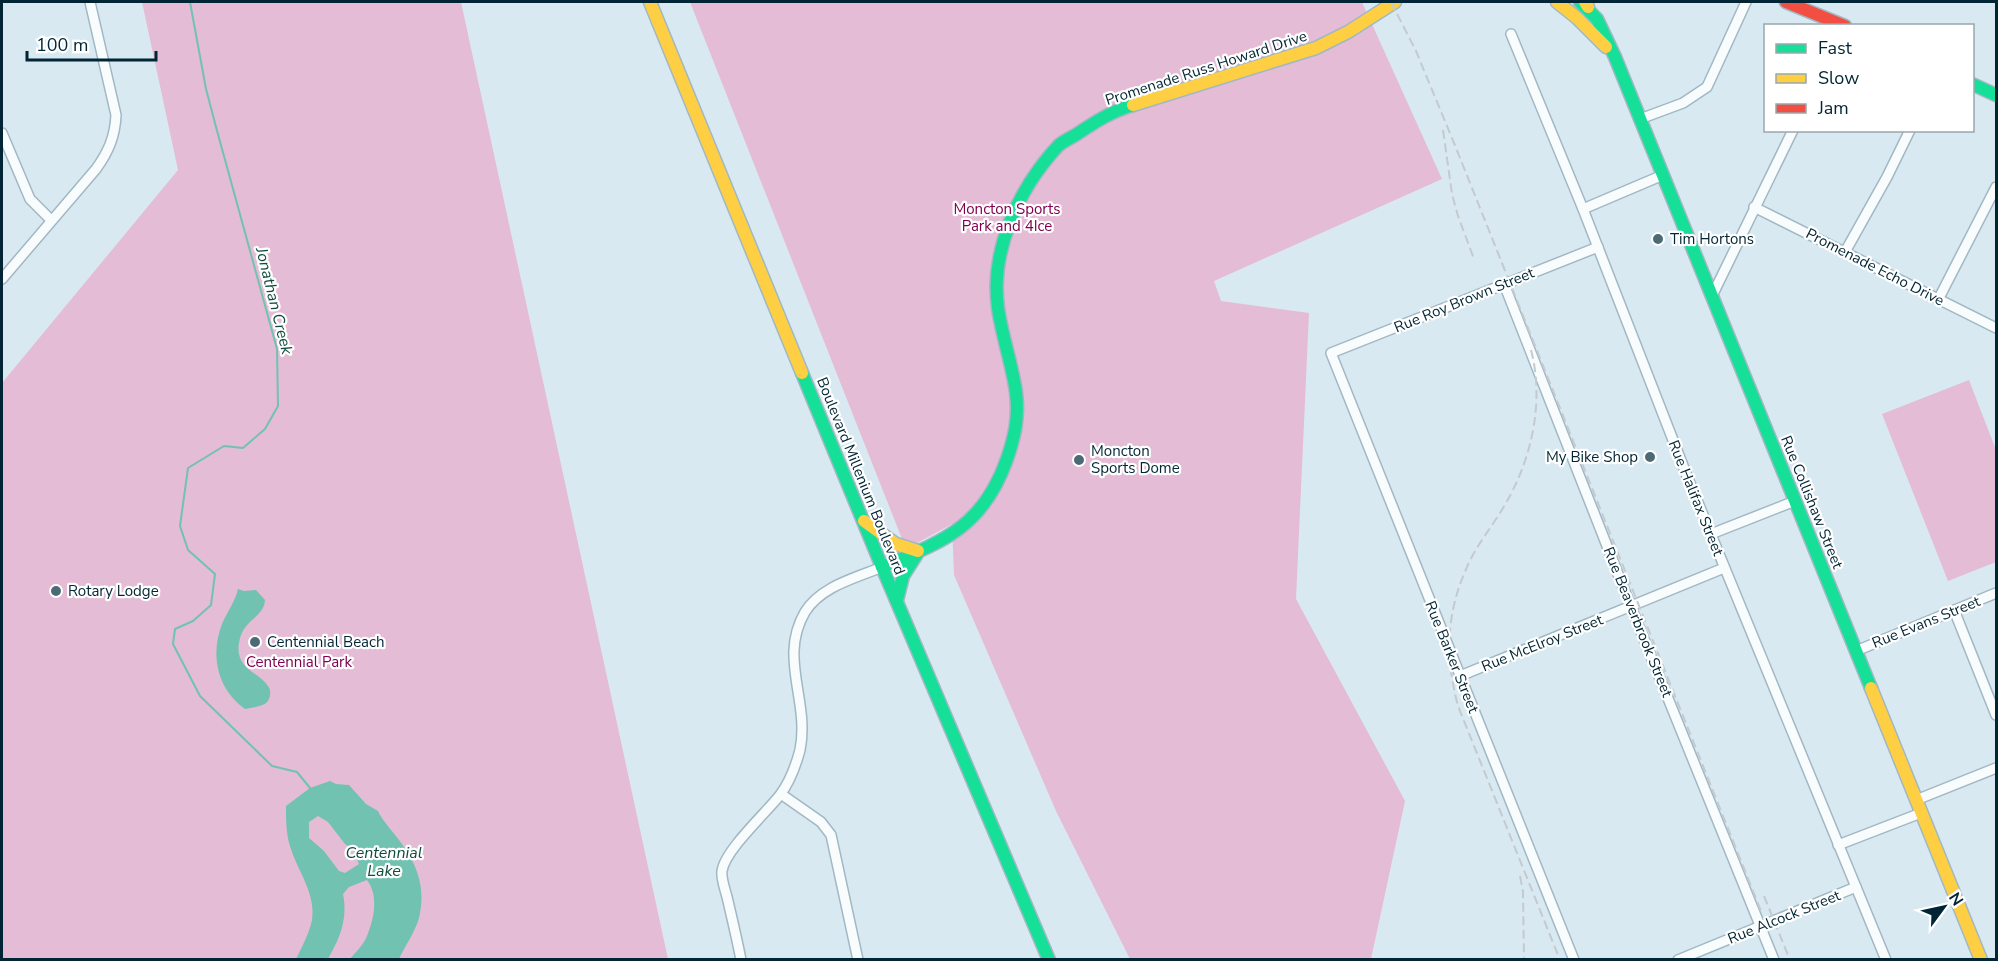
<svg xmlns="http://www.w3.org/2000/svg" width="1998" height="961" viewBox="0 0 1998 961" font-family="'Nunito Sans',sans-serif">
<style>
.green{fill:#e5bcd5}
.water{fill:#71c2b0;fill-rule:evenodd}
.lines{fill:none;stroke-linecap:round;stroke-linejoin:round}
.stream{stroke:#71c2b0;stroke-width:2}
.street-casing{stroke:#a1b8c4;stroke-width:12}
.fast-casing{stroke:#a1b8c4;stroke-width:15}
.slow-casing{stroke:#a1b8c4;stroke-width:15}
.jam-casing{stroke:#a1b8c4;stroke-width:15}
.street{stroke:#f9fcfd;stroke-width:9}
.fast{stroke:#16e098;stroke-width:12}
.slow{stroke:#ffcf43;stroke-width:12}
.jam{stroke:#f24e42;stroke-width:12}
.rail{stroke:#c4cacd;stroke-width:2;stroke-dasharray:9 4.5;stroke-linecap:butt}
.poi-dot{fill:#4c6a76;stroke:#fff;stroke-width:2}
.labels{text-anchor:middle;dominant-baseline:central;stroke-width:4.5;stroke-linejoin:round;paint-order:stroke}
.street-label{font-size:15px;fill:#012534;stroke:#fff}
.park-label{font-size:15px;fill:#810050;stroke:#fff}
.poi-label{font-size:15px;fill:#012534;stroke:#fff;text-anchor:start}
.water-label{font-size:16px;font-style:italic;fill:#0d4b3c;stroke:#fff}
</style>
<rect width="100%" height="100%" fill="#d8e9f2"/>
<g class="green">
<path d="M 142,2 L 461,2 L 668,959 L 2,960 L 2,383 L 178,170 Z"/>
<path d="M 690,2 L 1362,2 L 1442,179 L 1214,281 L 1221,301 L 1309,313 L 1296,599 L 1405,801 L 1371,959 L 1130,959 L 1056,811 L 954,575 L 952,524 L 906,549 Z"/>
<path d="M 1969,380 L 1996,450 L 1996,562 L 1948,581 L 1882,414 Z"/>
</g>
<g class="water">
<path d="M 238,589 L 244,591 L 256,590 L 265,600 C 264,616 247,619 241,635 C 229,671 263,671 270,690 C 272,707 258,706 245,709 C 217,689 210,655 222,624 C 227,612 235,602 238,589 Z"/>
<path d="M 330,781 L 336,784 L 349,785 L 366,804 L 378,811 C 381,819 396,835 402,844 C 418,866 426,890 419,918 C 415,932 405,946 399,959 L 350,959 C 356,952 364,944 367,936 C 374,919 379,896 367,880 L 349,887 L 343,894 C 348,919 340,938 328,959 L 296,959 C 302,947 309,934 312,920 C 316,896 300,874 292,852 C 286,837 286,822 286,806 L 310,788 ZM 318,816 L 328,822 L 345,844 L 353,849 L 359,864 L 345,873 L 339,871 L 324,851 L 309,838 L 309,822 Z"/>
</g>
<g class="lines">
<path class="stream" d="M 190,2 L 206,89 L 216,127 L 277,349 L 278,406 L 265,429 L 243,448 L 224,446 L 188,468 L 180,526 L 188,550 L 215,574 L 211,605 L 193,621 L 175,629 L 173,644 L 200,696 L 272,766 L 297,772 L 310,788"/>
<defs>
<g id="street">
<path d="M 1511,34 L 1583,209 L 1687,476 L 1886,960"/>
<path d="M 1640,119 L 1683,103 L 1707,87 L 1746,2"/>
<path d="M 2,133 L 30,199 L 51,220"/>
<path d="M 1754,207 L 1996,328"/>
<path d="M 1583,209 L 1663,175"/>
<path d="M 1845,252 L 1887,177 L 1910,130"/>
<path d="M 2,279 L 96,169 C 109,151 115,136 116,115 L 90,2"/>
<path d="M 1504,284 L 1631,607 L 1774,960"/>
<path d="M 1712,296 L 1793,130"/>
<path d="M 1939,298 L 1996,187"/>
<path d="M 1711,534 L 1795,501"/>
<path d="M 1954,610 L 1996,715"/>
<path d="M 1856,651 L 1996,593"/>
<path d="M 1460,676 L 1724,568"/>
<path d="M 781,794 L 821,822 L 831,835 L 858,960"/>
<path d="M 1916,800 L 1996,768"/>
<path d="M 1838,845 L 1921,813"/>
<path d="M 741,960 C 737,939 732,918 727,897 C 725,889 721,879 722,871 C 725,850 766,813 780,795 C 789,783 796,765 800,750 C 810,701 778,658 805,612 C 821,586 856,578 882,567"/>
<path d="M 1574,960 L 1331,353 L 1598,247"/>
<path d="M 1678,960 L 1856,887"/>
</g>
<g id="fast">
<path d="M 1580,2 L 1597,19 L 1615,57 L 1871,688"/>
<path d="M 1972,84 L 1996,95"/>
<path d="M 802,373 L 882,567 L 1049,960"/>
<path d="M 882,567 C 944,541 983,527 1007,459 C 1015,436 1019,417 1016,392 C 1012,364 1002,336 998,308 C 990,250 1019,188 1058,146 C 1063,141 1071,138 1077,134 C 1095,122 1112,111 1133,105"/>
<path d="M 897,600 L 903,576 L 917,554"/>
</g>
<g id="slow">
<path d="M 650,2 L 802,373"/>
<path d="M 1557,2 L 1577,18 L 1606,47"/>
<path d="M 1585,2 L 1588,7"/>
<path d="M 1133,105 L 1316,48 L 1348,32 L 1395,2"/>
<path d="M 864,521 L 896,544 L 918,551"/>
<path d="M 1871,688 L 1981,960"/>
</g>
<path id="jam" d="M 1786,2 L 1845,26"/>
</defs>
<use href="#street" class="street-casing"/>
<use href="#fast" class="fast-casing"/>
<use href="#slow" class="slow-casing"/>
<use href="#jam" class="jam-casing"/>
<use href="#street" class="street"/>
<use href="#fast" class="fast"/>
<use href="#slow" class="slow"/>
<use href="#jam" class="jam"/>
<g class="rail">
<path d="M 1391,2 L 1416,51 L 1454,143 L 1761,911"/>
<path d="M 1443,130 L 1452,194 L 1458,216 L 1474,259"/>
<path d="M 1531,350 C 1545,403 1531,462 1503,508 C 1491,528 1476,546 1467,567 C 1446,613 1445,657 1458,706 L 1560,960"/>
<path d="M 1520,876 L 1523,892 L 1524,960"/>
<path d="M 1764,896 L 1790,960"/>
</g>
</g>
<g class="poi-dot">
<circle cx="1658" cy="239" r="6"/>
<circle cx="1650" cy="457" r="6"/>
<circle cx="1079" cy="460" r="6"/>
<circle cx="56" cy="591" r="6"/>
<circle cx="255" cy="642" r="6"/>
</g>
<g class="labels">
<g class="street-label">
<text transform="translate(1206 68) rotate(-18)">Promenade Russ Howard Drive</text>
<text transform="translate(1875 267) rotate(27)">Promenade Echo Drive</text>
<text transform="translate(1464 300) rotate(-22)">Rue Roy Brown Street</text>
<text transform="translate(861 476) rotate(68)">Boulevard Millenium Boulevard</text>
<text transform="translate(1696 498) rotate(68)">Rue Halifax Street</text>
<text transform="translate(1812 502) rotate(68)">Rue Collishaw Street</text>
<text transform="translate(1638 622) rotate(68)">Rue Beaverbrook Street</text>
<text transform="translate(1926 622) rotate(-22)">Rue Evans Street</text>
<text transform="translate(1542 643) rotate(-22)">Rue McElroy Street</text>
<text transform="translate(1452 657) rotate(68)">Rue Barker Street</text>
<text transform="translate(1784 917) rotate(-22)">Rue Alcock Street</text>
</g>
<g class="park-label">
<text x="1007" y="209">Moncton Sports<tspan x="1007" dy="17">Park and 4Ice</tspan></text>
<text x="299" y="662">Centennial Park</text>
</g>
<g class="poi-label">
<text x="1670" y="239">Tim Hortons</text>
<text x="1091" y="451">Moncton<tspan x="1091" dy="17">Sports Dome</tspan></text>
<text x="1638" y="457" text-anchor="end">My Bike Shop</text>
<text x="68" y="591">Rotary Lodge</text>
<text x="267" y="642">Centennial Beach</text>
</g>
<g class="water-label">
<text transform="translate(274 301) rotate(76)">Jonathan Creek</text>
<text x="384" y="853">Centennial<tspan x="384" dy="18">Lake</tspan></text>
</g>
</g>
<rect width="1998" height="961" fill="none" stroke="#012534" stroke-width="6"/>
<rect x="1764" y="24" width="210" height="108" fill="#ffffff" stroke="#99a8ae" stroke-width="1.5"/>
<rect x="1776" y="44" width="30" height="9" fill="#16e098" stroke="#99a8ae" stroke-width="1.5"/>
<text x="1818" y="54" font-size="18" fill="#012534">Fast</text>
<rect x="1776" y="74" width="30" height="9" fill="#ffcf43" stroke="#99a8ae" stroke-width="1.5"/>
<text x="1818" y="84" font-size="18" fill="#012534">Slow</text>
<rect x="1776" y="104" width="30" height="9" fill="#f24e42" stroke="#99a8ae" stroke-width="1.5"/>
<text x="1818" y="114" font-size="18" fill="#012534">Jam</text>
<g transform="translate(1944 907) rotate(57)" stroke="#ffffff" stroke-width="4.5" paint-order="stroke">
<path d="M0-4.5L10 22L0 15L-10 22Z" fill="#012534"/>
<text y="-9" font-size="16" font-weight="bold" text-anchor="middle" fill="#012534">N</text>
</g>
<path d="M27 51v9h129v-9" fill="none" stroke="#012534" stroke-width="3"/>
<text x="36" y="51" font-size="18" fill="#012534" stroke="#ffffff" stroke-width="4.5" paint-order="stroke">100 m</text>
</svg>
